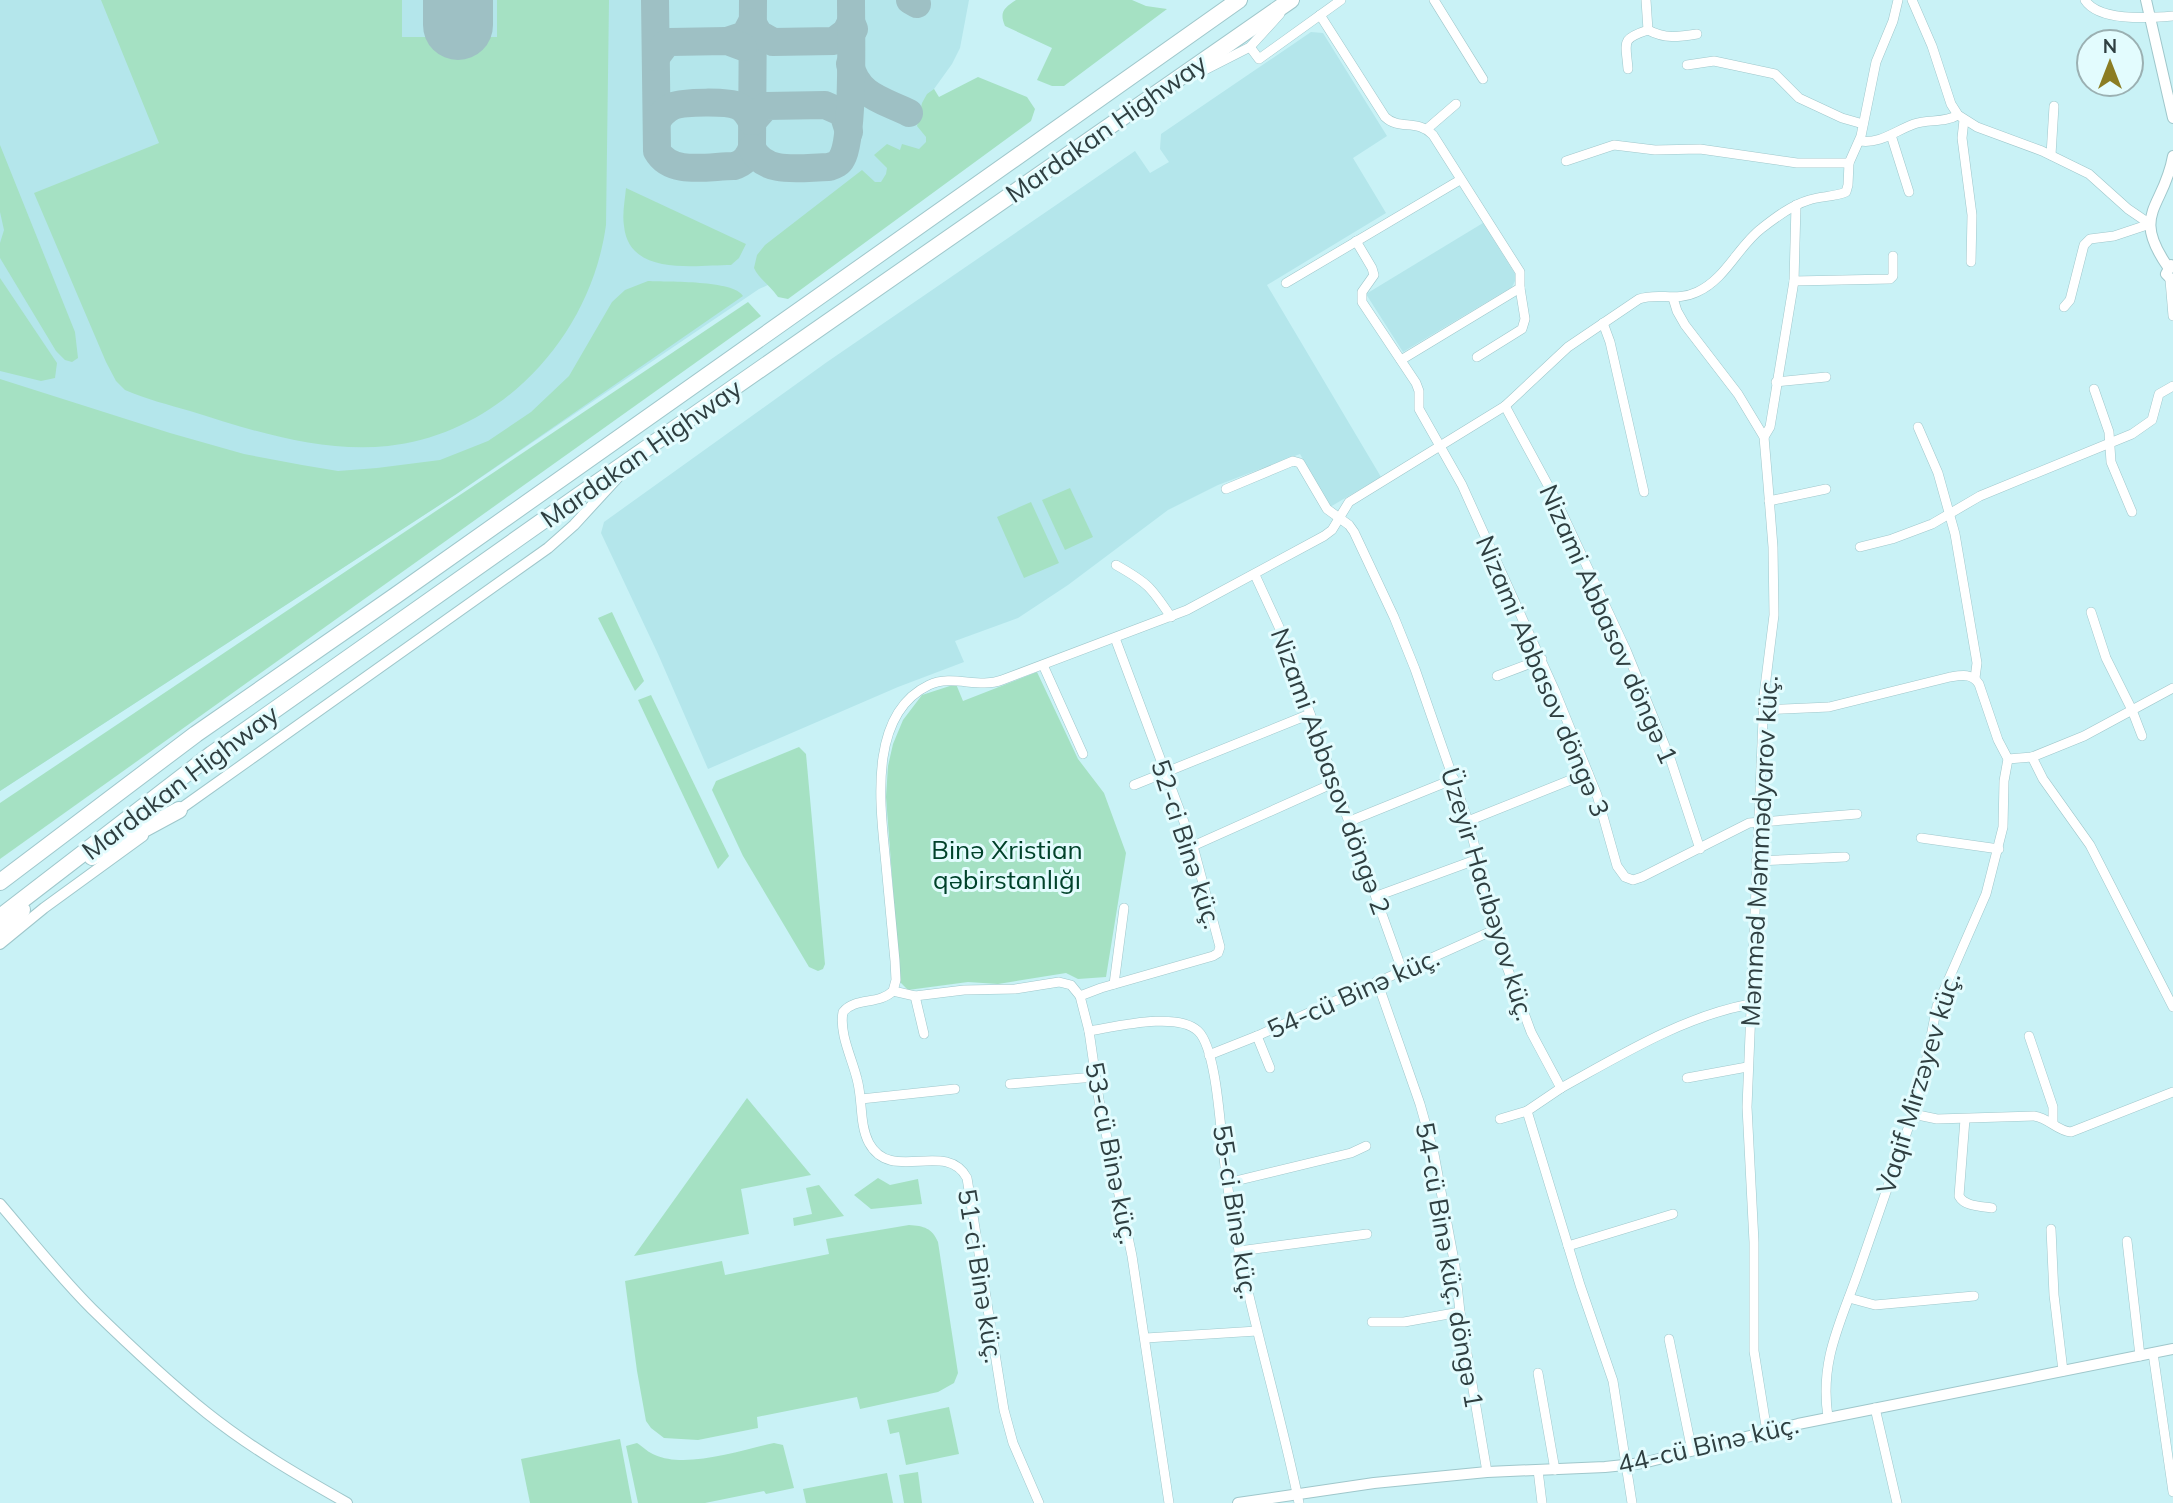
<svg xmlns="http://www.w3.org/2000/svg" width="2173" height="1503" viewBox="0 0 2173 1503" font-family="Mulish,sans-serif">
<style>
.built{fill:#b4e6eb}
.green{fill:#a5e1c3}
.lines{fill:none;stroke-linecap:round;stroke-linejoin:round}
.taxiway{stroke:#9ec0c4;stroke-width:28}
.runway{stroke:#9ec0c4;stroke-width:70}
.minor-casing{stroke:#9fc7cb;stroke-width:10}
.tertiary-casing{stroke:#9fc7cb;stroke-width:12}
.motorway-casing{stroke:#9fc7cb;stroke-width:18}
.minor{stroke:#fff;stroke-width:9}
.tertiary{stroke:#fff;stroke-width:10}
.motorway{stroke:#fff;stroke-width:16}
.labels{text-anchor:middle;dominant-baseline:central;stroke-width:6;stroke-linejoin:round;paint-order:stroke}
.street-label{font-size:26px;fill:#2f3f41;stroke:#e3fcfe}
.park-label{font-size:26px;fill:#00422a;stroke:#e3fcfe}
</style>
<rect width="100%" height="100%" fill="#c9f2f6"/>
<g class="built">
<path d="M 0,0 L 969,0 L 960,48 L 952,64 L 934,89 L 956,141 L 770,284 L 759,289 L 455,495 L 0,791 Z"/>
<path d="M 1311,32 L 1323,33 L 1387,136 L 1353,158 L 1386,213 L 1267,285 L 1381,477 L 1330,507 L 1300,454 L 1218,485 L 1168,510 L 1068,585 L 1018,618 L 955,641 L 964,662 L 898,687 L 708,769 L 658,654 L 601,533 L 604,522 L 827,362 L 1135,151 L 1150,173 L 1169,162 L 1160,149 L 1161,134 Z"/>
<path d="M 1483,223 L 1517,277 L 1512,287 L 1403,352 L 1366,294 Z"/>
</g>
<g class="green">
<path d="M 101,0 L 402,0 L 402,37 L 497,37 L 497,0 L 609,0 L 606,225 C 591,336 501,434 388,446 C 322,453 253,431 190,411 C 169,405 146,399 125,390 L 116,381 L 106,362 L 34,193 L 159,143 Z"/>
<path d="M 1016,0 L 1132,0 L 1146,6 L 1167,9 L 1064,86 L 1052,86 L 1037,80 L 1052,48 L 1005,26 C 999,12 1004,8 1016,0 Z"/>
<path d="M 978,77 L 1027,97 L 1035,109 L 1031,121 L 788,299 L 778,297 C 770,285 759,279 754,268 L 757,255 L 765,245 L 862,170 L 875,182 L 881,182 L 886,174 L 887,168 L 874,155 L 887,144 L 900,150 L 902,144 L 919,149 L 926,142 L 926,137 L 917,126 L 922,103 L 927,94 L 934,89 L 939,97 Z"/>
<path d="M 0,145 L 75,332 L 78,358 L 72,362 L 65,360 L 56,351 L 0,258 L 0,243 L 4,230 L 0,212 Z"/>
<path d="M 626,188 L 746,244 L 739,258 L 731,265 C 696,265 629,277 624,226 C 622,214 625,200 626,188 Z"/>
<path d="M 0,278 L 57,363 L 55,378 L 41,381 L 0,371 Z"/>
<path d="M 648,281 C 668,282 734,280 743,296 L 455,495 L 0,791 L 0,379 L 170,433 L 244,454 L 302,465 L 338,471 L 377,468 L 440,460 L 488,441 L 531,412 L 569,376 L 612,302 L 625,290 Z"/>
<path d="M 748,302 L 761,316 L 0,859 L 0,803 Z"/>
<path d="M 1070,488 L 1093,537 L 1065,550 L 1042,500 Z"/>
<path d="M 1031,502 L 1059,563 L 1024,578 L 997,517 Z"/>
<path d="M 612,612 L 644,681 L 635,691 L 598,618 Z"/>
<path d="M 1037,672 L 1078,759 L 1104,793 L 1126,853 L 1106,977 L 1078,979 L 1066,973 L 998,984 L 968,982 L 908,990 L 900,982 L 886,797 L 888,766 L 893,744 L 903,720 L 922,695 L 956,684 L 963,701 Z"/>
<path d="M 651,695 L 729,856 L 718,869 L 638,700 Z"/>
<path d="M 799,747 L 806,754 L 825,964 L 823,969 L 818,971 L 809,967 L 743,856 L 712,790 L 716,781 Z"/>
<path d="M 747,1098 L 811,1175 L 741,1189 L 749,1234 L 634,1256 Z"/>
<path d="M 878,1178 L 890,1185 L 918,1179 L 922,1204 L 871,1209 L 854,1195 Z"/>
<path d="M 819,1185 L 844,1216 L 794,1226 L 793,1218 L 812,1214 L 806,1188 Z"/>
<path d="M 909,1225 C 924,1226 932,1228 938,1242 L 958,1373 L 954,1383 L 938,1392 L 860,1409 L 857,1397 L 757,1417 L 758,1428 L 698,1440 L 664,1438 L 651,1428 L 646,1421 L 637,1371 L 625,1281 L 722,1261 L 725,1275 L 829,1254 L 826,1239 Z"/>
<path d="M 949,1407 L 959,1454 L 906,1465 L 899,1432 L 890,1434 L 887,1420 Z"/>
<path d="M 620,1439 L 632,1503 L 530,1503 L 521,1459 Z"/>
<path d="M 637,1443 C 643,1447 649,1453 655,1455 C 686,1469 742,1450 774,1443 L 783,1445 L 794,1488 L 766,1494 L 764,1491 L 705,1503 L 638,1503 L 626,1446 Z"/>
<path d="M 918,1472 L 922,1503 L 904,1503 L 899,1475 Z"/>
<path d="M 887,1473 L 893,1503 L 806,1503 L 803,1489 Z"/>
</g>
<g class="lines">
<g class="taxiway">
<path d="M 655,0 L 657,151 C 671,176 709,166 734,166 C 744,163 748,158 752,148 L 753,0"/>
<path d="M 910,0 L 917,4"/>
<path d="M 727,41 L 745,35 L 752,22 L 759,34 L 773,42 L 834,41 L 846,32 L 851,22 L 854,29"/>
<path d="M 656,57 L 665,45 L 670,42 L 727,41 L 743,47"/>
<path d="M 850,64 C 857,96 883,100 909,113"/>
<path d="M 657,121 C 661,114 665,110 673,106 C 684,102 727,101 738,106 C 745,109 749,116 752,122 L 766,106 L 825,105 L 843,113 L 849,132"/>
<path d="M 752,148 C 764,176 803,167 829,167 C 835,165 839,164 842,158 C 854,138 851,29 851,0"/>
</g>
<path class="runway" d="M 458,0 L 458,25"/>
<defs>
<g id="minor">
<path d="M 1434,0 L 1483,79"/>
<path d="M 1646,0 L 1648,30"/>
<path d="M 1912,0 L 1932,46 L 1951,104 L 1958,115 L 1977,127 L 2042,151 L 2089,174 L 2128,209 L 2150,224"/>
<path d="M 2085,0 C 2099,22 2150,18 2173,16"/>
<path d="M 1320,15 L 1385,117 C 1400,131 1416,118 1433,135 L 1520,272 L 1520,288 L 1401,360"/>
<path d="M 1250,47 L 1259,59 L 1341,0"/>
<path d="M 1687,65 L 1714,61 L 1775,74 L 1799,98 L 1842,118 L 1863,124"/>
<path d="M 1628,69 C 1626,42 1620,39 1648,30 C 1665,39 1678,37 1697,34"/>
<path d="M 1193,76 L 1250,47 L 1280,14"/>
<path d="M 1964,120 L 1962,138 L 1972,215 L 1971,262"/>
<path d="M 1427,129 L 1456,104"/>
<path d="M 1891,135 L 1909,192"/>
<path d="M 1860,141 C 1880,144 1895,131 1914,124 C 1928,119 1945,123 1958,115"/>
<path d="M 2051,155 L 2054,106"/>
<path d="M 1566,161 L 1614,145 L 1655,150 L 1700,149 L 1797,163 L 1849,163"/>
<path d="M 1356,241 L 1372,268 L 1374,275 L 1362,292 L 1362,302 L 1416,383 L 1419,391 L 1419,409 L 1462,485 L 1555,691 L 1597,795 L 1617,866 L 1625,877 L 1633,880 L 1642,877 L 1749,823 L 1857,814"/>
<path d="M 2170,280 L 2173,316"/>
<path d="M 1794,281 L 1890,279 L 1893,276 L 1893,256"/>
<path d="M 1286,283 L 1460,180"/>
<path d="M 1673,298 L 1677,311 L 1685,325 L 1738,394 L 1764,437 L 1768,484 L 1773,547 L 1774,615 L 1764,695 L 1747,1107 L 1754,1242 L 1754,1351 L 1767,1432"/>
<path d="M 2064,307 L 2070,300 L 2084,245 L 2090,239 L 2114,236 L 2150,224"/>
<path d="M 1603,323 L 1610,342 L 1644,492"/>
<path d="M 1477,357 L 1522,329 L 1525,319 L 1520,288"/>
<path d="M 1776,382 L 1826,377"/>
<path d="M 2094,389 L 2109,432 L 2111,462 L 2132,512"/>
<path d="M 1505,406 L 1556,500 L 1626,650 L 1671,761 L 1700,849"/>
<path d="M 1918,427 L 1938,473 L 1955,534 L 1977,663 L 1975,678"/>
<path d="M 1764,437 L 1770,427 L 1794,281 L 1796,205"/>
<path d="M 1226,489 L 1293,461 L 1300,463 L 1327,509 L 1349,525 L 1354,532 L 1394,617 L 1415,669 L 1468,821 L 1507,967 L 1531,1032 L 1561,1088 L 1527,1111 L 1580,1285 L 1613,1381 L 1632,1503"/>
<path d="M 1769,501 L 1826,489"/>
<path d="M 1860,547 L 1892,539 L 1932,524 L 1980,496 L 2132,434 L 2152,420 L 2159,394 L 2173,386"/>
<path d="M 1116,565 C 1148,583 1151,587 1171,617"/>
<path d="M 1255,575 L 1279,627 L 1402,970"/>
<path d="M 2091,612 L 2106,658 L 2132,710 L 2142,736"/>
<path d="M 1043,665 L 1083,754"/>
<path d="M 1497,676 L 1542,659"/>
<path d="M 2173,688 L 2084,736 L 2032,757 L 2043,779 L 2090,845 L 2173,1007"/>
<path d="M 1763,710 L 1829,707 L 1950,677 C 1962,675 1972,673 1979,684 L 1998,740 L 2008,759 L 2004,781 L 2003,827 L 1986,894 L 1937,1006 L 1921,1087 L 1913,1114 C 1895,1165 1878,1216 1860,1267 C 1842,1320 1819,1359 1828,1417"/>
<path d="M 2008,759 L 2032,757"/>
<path d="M 1134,785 L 1310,714"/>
<path d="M 1350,821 L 1454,779"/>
<path d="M 1468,821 L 1588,773"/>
<path d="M 1921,838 L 1999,849"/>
<path d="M 1193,846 L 1336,782"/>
<path d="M 1756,861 L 1845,857"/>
<path d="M 1377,896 L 1478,859"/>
<path d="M 1377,981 L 1420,1104 L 1434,1154 L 1455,1266 L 1460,1312 L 1487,1472"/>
<path d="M 1114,984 L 1124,908"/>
<path d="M 893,991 L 896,980 L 895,961 C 892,929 889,897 886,865 C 881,810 866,715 929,685 C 953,674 978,689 1002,680 L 1187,610 L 1324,536 L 1332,530 L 1349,502 L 1505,406 L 1568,347 L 1639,299 C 1658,292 1676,302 1697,292 C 1726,279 1738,246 1762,228 C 1776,217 1792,205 1809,200 C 1821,196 1834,197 1846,192 L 1848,185 L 1849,163 L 1861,136 L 1876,62 L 1893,21 L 1898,0"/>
<path d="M 893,991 L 915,996 L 964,990 L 1015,989 L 1059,982 L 1071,985 L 1080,996 L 1089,1031 L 1099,1100 L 1132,1256 L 1169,1503"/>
<path d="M 893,991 C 879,1005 855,997 843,1012 C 839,1034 852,1058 857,1079 C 863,1100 859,1124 869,1143 C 891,1184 946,1139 967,1178 L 1004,1410 L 1013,1443 L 1039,1503"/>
<path d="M 915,996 L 924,1034"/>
<path d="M 1080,996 L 1101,988 L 1213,956 L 1218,953 L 1220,947 L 1193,846 L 1115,638"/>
<path d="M 1089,1031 C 1115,1027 1177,1011 1198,1031 C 1216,1048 1220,1124 1223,1149 C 1235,1270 1275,1385 1299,1503"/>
<path d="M 1257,1036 L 1270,1068"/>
<path d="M 2029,1036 L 2053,1107 L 2053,1122"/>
<path d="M 1209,1055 L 1257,1036 L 1496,929"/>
<path d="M 1687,1078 L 1747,1067"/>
<path d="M 1010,1084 L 1095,1077"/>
<path d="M 1561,1088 C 1621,1055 1682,1017 1750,1004"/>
<path d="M 861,1099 L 955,1089"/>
<path d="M 1913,1114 L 1937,1119 L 2034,1116 C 2049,1118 2057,1131 2071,1132 L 2173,1092"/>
<path d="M 1500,1119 L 1527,1111"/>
<path d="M 1965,1119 L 1959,1196 C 1965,1207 1981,1206 1992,1208"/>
<path d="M 1227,1183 L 1351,1153 L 1366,1146"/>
<path d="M 2051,1229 L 2054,1295 L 2063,1371"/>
<path d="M 2127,1241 L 2140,1356"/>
<path d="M 1568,1246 L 1673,1214"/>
<path d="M 1239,1251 L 1367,1234"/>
<path d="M 1849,1298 L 1875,1305 L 1974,1296"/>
<path d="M 1372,1322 L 1404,1322 L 1460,1312"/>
<path d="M 1146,1338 L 1257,1331"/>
<path d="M 1669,1339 L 1692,1451"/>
<path d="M 2153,1353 L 2173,1492"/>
<path d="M 1538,1373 L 1555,1470"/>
<path d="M 1875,1408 L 1897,1503"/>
<path d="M 1538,1470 L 1542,1503"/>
</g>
<g id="tertiary">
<path d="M 2146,0 L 2173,118"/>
<path d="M 2171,265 L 2166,274 L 2173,281"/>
<path d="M 2168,267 C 2130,213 2164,208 2173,156"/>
<path d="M 176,812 L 548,548 L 574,525 L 619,476"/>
<path d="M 0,944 L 44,908 L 143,836"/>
<path d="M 0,1204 C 30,1239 59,1276 92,1309 C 129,1345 167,1381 207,1413 C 251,1448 299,1476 347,1503"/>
<path d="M 1238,1503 L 1374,1483 L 1487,1472 L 1605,1467 L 1643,1463 L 1798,1424 L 2173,1349"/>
</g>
<g id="motorway">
<path d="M 92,857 L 179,810"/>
<path d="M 0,882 L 196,734 L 395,596 L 1239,0"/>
<path d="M 0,917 L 212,754 L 578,496 L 1291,0"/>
<path d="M 0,934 L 22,910"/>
</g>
</defs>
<use href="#minor" class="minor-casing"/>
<use href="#tertiary" class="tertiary-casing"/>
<use href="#motorway" class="motorway-casing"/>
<use href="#minor" class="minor"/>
<use href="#tertiary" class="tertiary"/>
<use href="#motorway" class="motorway"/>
</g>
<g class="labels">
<g class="street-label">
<text transform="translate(1106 128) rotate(-35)">Mardakan Highway</text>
<text transform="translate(641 453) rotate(-35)">Mardakan Highway</text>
<text transform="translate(1609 624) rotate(66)">Nizami Abbasov döngə 1</text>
<text transform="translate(1543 676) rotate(67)">Nizami Abbasov döngə 3</text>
<text transform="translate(1331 771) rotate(70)">Nizami Abbasov döngə 2</text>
<text transform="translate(180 782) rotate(-37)">Mardakan Highway</text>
<text transform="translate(1187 844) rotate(72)">52-ci Binə küç.</text>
<text transform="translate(1759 851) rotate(-87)">Məmməd Məmmədyarov küç.</text>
<text transform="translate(1488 894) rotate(73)">Üzeyir Hacıbəyov küç.</text>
<text transform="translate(1353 993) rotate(-24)">54-cü Binə küç.</text>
<text transform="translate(1918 1083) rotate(-73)">Vaqif Mirzəyev küç.</text>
<text transform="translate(1112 1153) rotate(79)">53-cü Binə küç.</text>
<text transform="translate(1236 1212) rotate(81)">55-ci Binə küç.</text>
<text transform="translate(1450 1265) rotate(80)">54-cü Binə küç. döngə 1</text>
<text transform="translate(981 1276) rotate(81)">51-ci Binə küç.</text>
<text transform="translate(1708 1444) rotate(-13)">44-cü Binə küç.</text>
</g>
<g class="park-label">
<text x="1007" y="849">Binə Xristian<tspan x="1007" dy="30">qəbirstanlığı</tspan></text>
</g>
</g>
<g transform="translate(2110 63)"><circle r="33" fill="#e3fcfe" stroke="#9bb0b2" stroke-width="2"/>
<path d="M0-5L12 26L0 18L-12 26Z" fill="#8b7d23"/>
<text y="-10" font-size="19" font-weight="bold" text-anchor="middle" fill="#2f3f41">N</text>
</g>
</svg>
